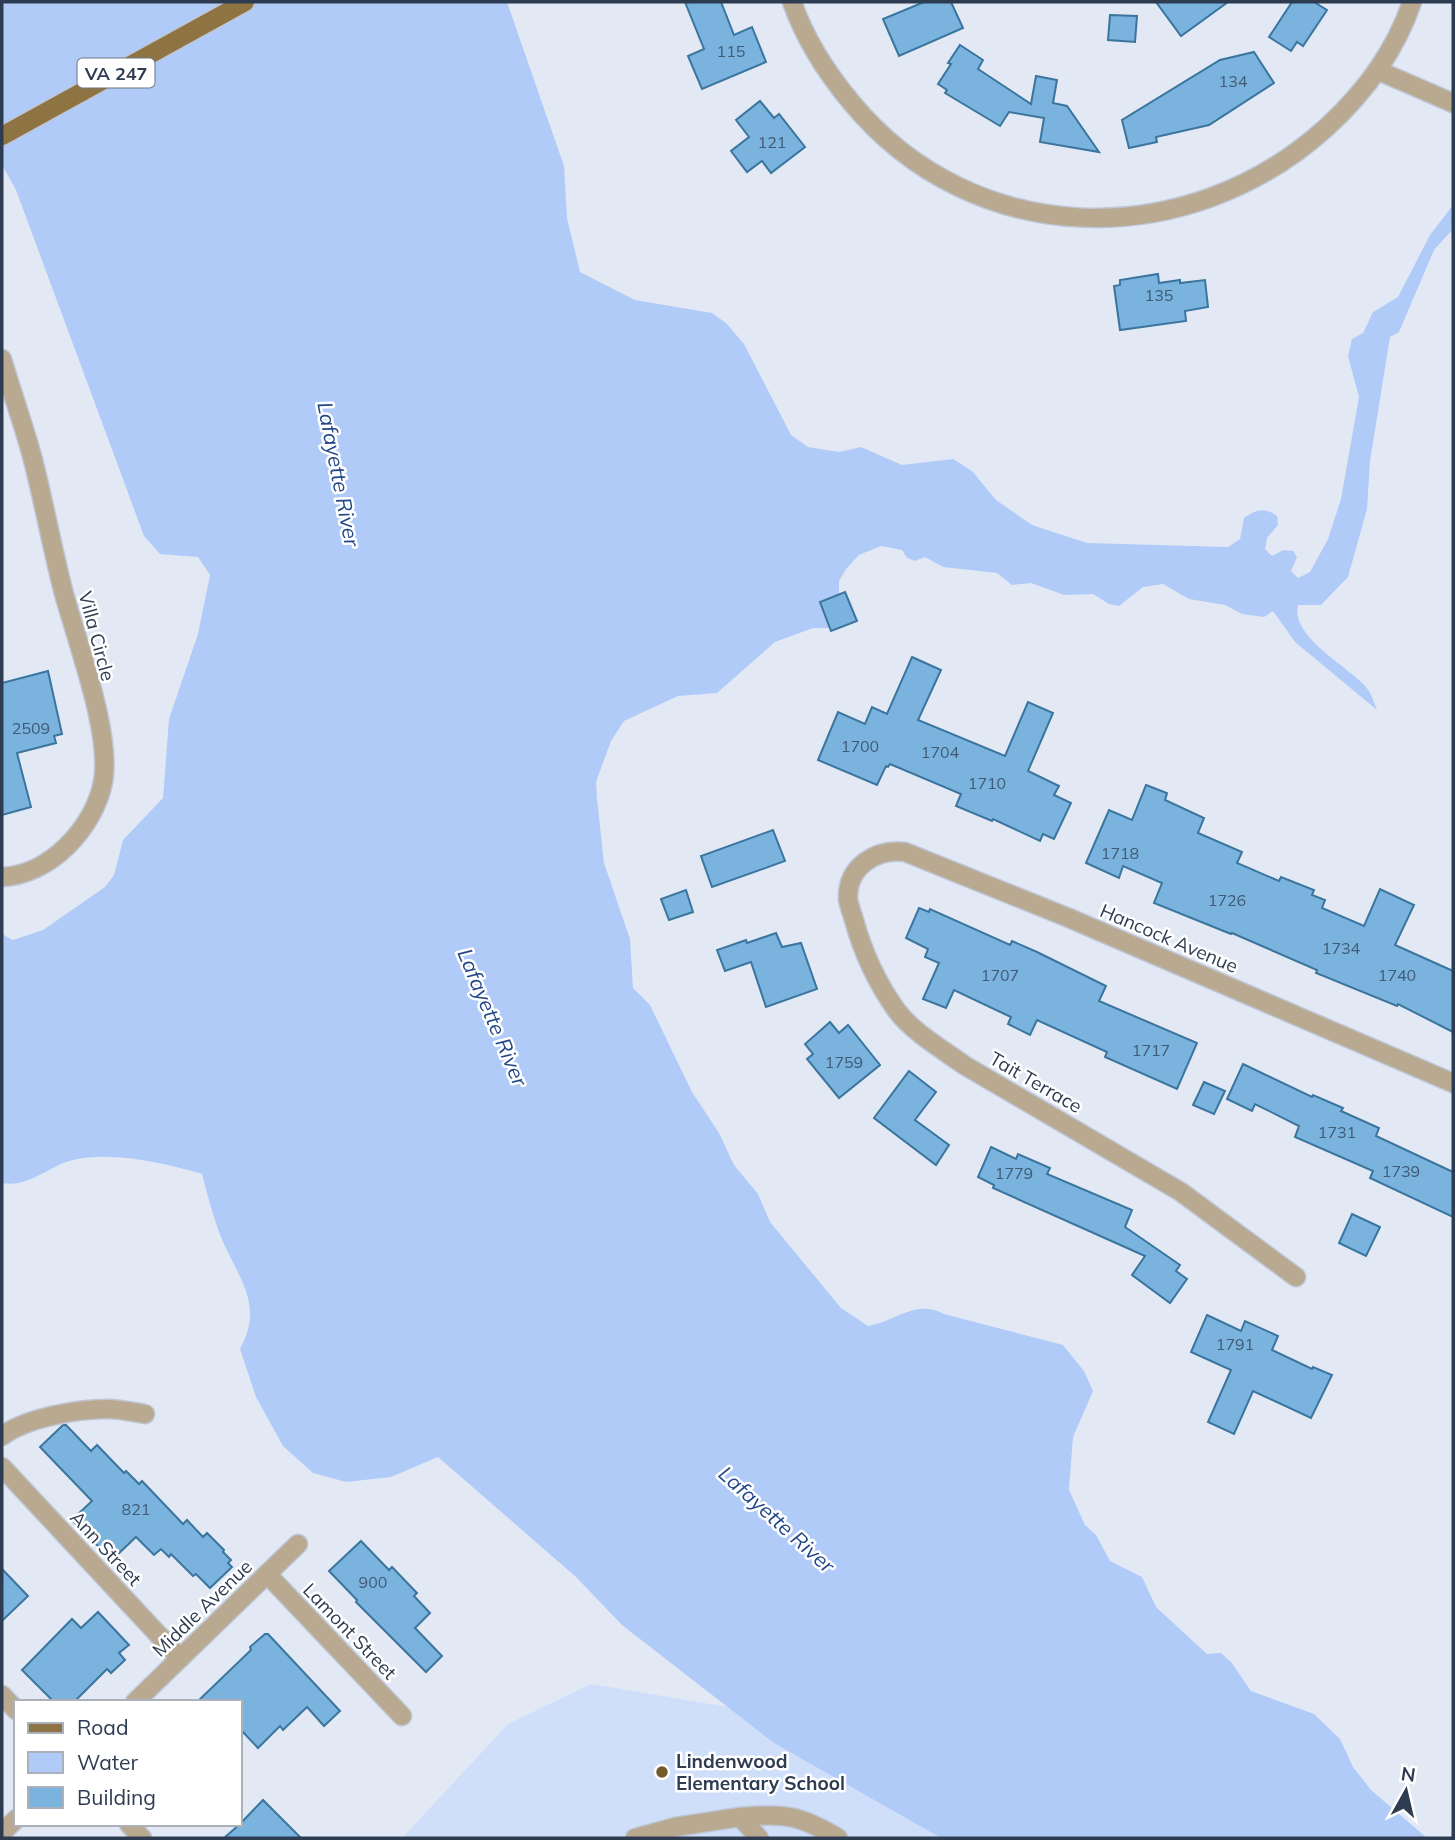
<svg xmlns="http://www.w3.org/2000/svg" width="1455" height="1840" viewBox="0 0 1455 1840" font-family="Mulish,sans-serif">
<style>
.built{fill:#d0dff9}
.water{fill:#b1cbf8}
.building{fill:#79b3de;stroke:#3b759d;stroke-width:2}
.lines{fill:none;stroke-linecap:round;stroke-linejoin:round}
.minor-casing{stroke:#bec6d4;stroke-width:21}
.major-casing{stroke:#bec6d4;stroke-width:21}
.minor{stroke:#b8a990;stroke-width:18}
.major{stroke:#8e7343;stroke-width:18}
.poi-dot{fill:#735a2b;stroke:#fff;stroke-width:2.5}
.labels{text-anchor:middle;dominant-baseline:central;stroke-width:5;stroke-linejoin:round;paint-order:stroke}
.number-label{font-size:16px;fill:#415a75}
.shield{fill:#fff;stroke:#6d7686;stroke-width:2}
.shield-label{font-size:18px;font-weight:bold;fill:#2e3c52}
.street-label{font-size:19px;fill:#2e3c52;stroke:#fff}
.poi-label{font-size:19px;font-weight:bold;fill:#2e3c52;stroke:#fff;text-anchor:start}
.water-label{font-size:21px;font-style:italic;fill:#224788;stroke:#fff}
</style>
<rect width="100%" height="100%" fill="#e2e9f5"/>
<path class="built" d="M 591,1684 L 764,1713 L 959,1838 L 402,1838 L 508,1724 Z"/>
<path class="water" d="M 2,2 L 507,2 L 564,166 L 567,218 L 580,272 L 635,300 L 712,313 L 726,323 L 744,344 L 791,435 L 808,447 L 839,452 L 861,447 L 902,465 L 953,459 L 972,471 L 996,500 L 1032,525 L 1087,543 L 1228,547 L 1240,539 L 1244,518 C 1256,509 1265,507 1277,516 L 1278,525 L 1267,538 L 1265,549 L 1272,556 L 1283,550 L 1293,551 L 1297,557 L 1291,571 L 1298,578 L 1310,572 L 1328,539 L 1341,499 L 1359,397 L 1348,356 L 1352,339 L 1363,333 L 1373,312 L 1398,297 L 1430,235 L 1453,205 L 1453,229 L 1434,250 L 1399,332 L 1390,337 L 1370,461 L 1367,509 L 1348,577 L 1321,605 L 1298,605 C 1290,636 1347,666 1365,686 C 1371,692 1374,702 1377,710 L 1295,642 L 1273,611 L 1264,617 L 1242,614 L 1225,605 L 1189,599 L 1163,584 L 1143,587 L 1119,606 L 1109,604 L 1093,594 L 1064,595 L 1031,583 L 1012,585 L 997,573 L 943,567 L 925,557 L 915,561 L 907,558 L 902,550 L 881,546 L 859,555 L 846,569 L 839,581 L 839,603 L 830,628 L 813,628 L 775,642 L 717,693 L 678,696 L 624,721 L 611,741 L 596,782 L 597,799 L 604,863 L 630,939 L 633,988 L 650,1005 L 692,1092 L 719,1133 L 734,1165 L 758,1194 L 770,1222 L 841,1308 L 868,1326 C 897,1321 915,1299 944,1314 L 1063,1345 L 1084,1371 L 1093,1391 L 1073,1437 L 1069,1490 L 1085,1525 L 1096,1535 L 1110,1561 L 1142,1577 L 1156,1607 L 1207,1654 L 1221,1653 L 1231,1662 L 1251,1691 L 1314,1714 L 1340,1739 L 1353,1767 L 1371,1790 L 1427,1838 L 941,1838 L 774,1743 L 622,1625 L 576,1577 L 438,1457 L 391,1477 L 346,1482 L 313,1473 L 283,1446 L 256,1397 L 240,1349 C 266,1302 235,1275 219,1232 C 212,1213 207,1193 202,1174 C 164,1163 112,1151 73,1160 C 48,1166 29,1188 2,1183 L 2,934 L 13,940 L 43,930 L 105,887 L 114,875 L 123,840 L 163,798 L 169,719 L 198,634 L 210,575 L 198,557 L 160,554 L 144,536 L 16,190 L 2,165 Z"/>
<g class="building">
<path d="M 685,2 L 721,2 L 734,35 L 752,27 L 766,62 L 702,89 L 688,56 L 704,49 Z"/>
<path d="M 924,2 L 951,2 L 963,28 L 899,56 L 883,19 Z"/>
<path d="M 1156,2 L 1228,2 L 1181,36 Z"/>
<path d="M 1292,2 L 1314,2 L 1327,10 L 1303,46 L 1297,42 L 1291,51 L 1269,37 Z"/>
<path d="M 1110,15 L 1137,16 L 1135,42 L 1108,40 Z"/>
<path d="M 960,45 L 983,60 L 978,69 L 1031,104 L 1036,76 L 1057,80 L 1053,103 L 1067,106 L 1099,152 L 1040,142 L 1044,118 L 1009,112 L 1000,126 L 945,93 L 947,90 L 938,84 L 951,64 L 948,63 Z"/>
<path d="M 1254,52 L 1274,83 L 1209,125 L 1156,137 L 1157,142 L 1129,148 L 1122,120 L 1220,60 Z"/>
<path d="M 760,101 L 774,118 L 779,114 L 805,147 L 771,173 L 762,161 L 747,172 L 731,151 L 749,137 L 736,120 Z"/>
<path d="M 1158,274 L 1159,283 L 1180,280 L 1180,283 L 1205,280 L 1208,307 L 1185,311 L 1186,321 L 1120,330 L 1114,286 L 1120,285 L 1120,280 Z"/>
<path d="M 845,592 L 857,621 L 831,631 L 820,602 Z"/>
<path d="M 912,657 L 941,670 L 918,720 L 1005,756 L 1028,702 L 1053,713 L 1028,771 L 1059,786 L 1054,795 L 1071,803 L 1054,839 L 1043,834 L 1040,841 L 993,819 L 992,821 L 956,806 L 961,794 L 890,764 L 888,767 L 886,766 L 877,785 L 818,760 L 838,712 L 865,724 L 872,707 L 887,714 Z"/>
<path d="M 48,671 L 62,734 L 54,736 L 56,743 L 17,753 L 31,807 L 2,815 L 2,683 Z"/>
<path d="M 1146,785 L 1167,793 L 1165,800 L 1204,818 L 1198,833 L 1242,852 L 1237,863 L 1279,881 L 1281,877 L 1314,890 L 1312,895 L 1325,900 L 1322,908 L 1364,926 L 1380,889 L 1414,905 L 1395,945 L 1453,971 L 1453,1032 L 1398,1004 L 1397,1006 L 1316,973 L 1317,970 L 1232,933 L 1231,934 L 1154,903 L 1162,883 L 1123,866 L 1119,878 L 1086,863 L 1109,810 L 1132,820 Z"/>
<path d="M 773,830 L 785,861 L 712,887 L 701,856 Z"/>
<path d="M 686,890 L 693,912 L 669,920 L 661,899 Z"/>
<path d="M 919,908 L 929,912 L 930,909 L 1010,945 L 1012,941 L 1037,952 L 1106,986 L 1099,1001 L 1197,1043 L 1177,1089 L 1105,1057 L 1107,1052 L 1037,1020 L 1030,1035 L 1008,1024 L 1011,1017 L 954,990 L 946,1008 L 923,999 L 939,963 L 925,957 L 928,949 L 906,938 Z"/>
<path d="M 776,933 L 782,947 L 801,943 L 817,989 L 766,1007 L 751,962 L 725,971 L 717,950 L 746,940 L 747,943 Z"/>
<path d="M 830,1022 L 839,1033 L 848,1025 L 880,1065 L 839,1098 L 807,1059 L 813,1054 L 805,1044 Z"/>
<path d="M 1243,1064 L 1312,1097 L 1313,1095 L 1343,1108 L 1341,1111 L 1379,1128 L 1376,1136 L 1453,1172 L 1453,1217 L 1370,1178 L 1373,1171 L 1295,1137 L 1299,1126 L 1255,1104 L 1252,1111 L 1227,1099 Z"/>
<path d="M 909,1071 L 936,1092 L 915,1120 L 949,1145 L 936,1165 L 874,1118 Z"/>
<path d="M 1204,1082 L 1225,1091 L 1214,1114 L 1193,1105 Z"/>
<path d="M 991,1147 L 1016,1159 L 1018,1154 L 1050,1168 L 1047,1174 L 1132,1210 L 1125,1227 L 1180,1265 L 1176,1271 L 1187,1279 L 1170,1303 L 1132,1275 L 1145,1256 L 993,1188 L 994,1185 L 978,1177 Z"/>
<path d="M 1352,1214 L 1380,1227 L 1366,1256 L 1339,1243 Z"/>
<path d="M 1207,1315 L 1241,1331 L 1245,1321 L 1278,1336 L 1272,1350 L 1312,1369 L 1313,1367 L 1332,1375 L 1311,1418 L 1253,1391 L 1234,1434 L 1208,1422 L 1231,1370 L 1191,1352 Z"/>
<path d="M 63,1425 L 66,1425 L 91,1451 L 97,1445 L 124,1473 L 126,1471 L 139,1484 L 142,1481 L 183,1524 L 187,1520 L 203,1537 L 207,1533 L 224,1550 L 223,1552 L 231,1560 L 228,1563 L 232,1567 L 210,1588 L 196,1574 L 193,1576 L 171,1554 L 169,1557 L 161,1549 L 154,1555 L 136,1537 L 116,1556 L 111,1551 L 107,1555 L 74,1522 L 78,1518 L 76,1516 L 92,1501 L 40,1447 Z"/>
<path d="M 361,1541 L 389,1570 L 392,1567 L 417,1593 L 414,1596 L 430,1613 L 415,1628 L 442,1656 L 426,1672 L 356,1602 L 357,1600 L 329,1571 Z"/>
<path d="M 2,1569 L 28,1596 L 2,1621 Z"/>
<path d="M 98,1612 L 129,1645 L 119,1653 L 125,1660 L 111,1673 L 107,1669 L 74,1702 L 54,1702 L 22,1670 L 72,1619 L 81,1628 Z"/>
<path d="M 265,1634 L 268,1634 L 340,1711 L 324,1726 L 307,1707 L 283,1730 L 280,1726 L 258,1748 L 240,1729 L 240,1702 L 197,1702 L 251,1650 L 250,1647 Z"/>
<path d="M 263,1800 L 301,1838 L 224,1838 L 240,1824 Z"/>
</g>
<g class="lines">
<defs>
<g id="minor">
<path d="M 792,2 C 805,39 826,72 851,102 C 973,250 1187,254 1327,127 C 1365,92 1395,52 1412,2"/>
<path d="M 1379,71 L 1453,103"/>
<path d="M 2,359 C 12,393 24,426 33,460 C 44,503 52,547 63,590 C 76,640 112,733 103,782 C 94,828 50,875 2,877"/>
<path d="M 1296,1277 L 1181,1192 L 964,1065 C 942,1049 914,1033 897,1011 C 877,983 863,953 854,920 C 852,913 849,906 848,899 C 847,866 876,849 905,852 L 1069,918 L 1453,1083"/>
<path d="M 2,1436 C 26,1418 77,1409 107,1409 C 120,1409 133,1412 145,1414"/>
<path d="M 2,1467 L 180,1658"/>
<path d="M 267,1574 L 402,1716"/>
<path d="M 2,1695 L 16,1710"/>
<path d="M 135,1702 L 298,1544"/>
<path d="M 129,1824 L 142,1838"/>
<path d="M 2,1833 L 16,1819"/>
<path d="M 635,1838 L 675,1827 L 740,1817"/>
<path d="M 759,1838 L 740,1817 C 784,1813 800,1815 838,1838"/>
</g>
<path id="major" d="M 2,136 L 245,2"/>
</defs>
<use href="#minor" class="minor-casing"/>
<use href="#major" class="major-casing"/>
<use href="#minor" class="minor"/>
<use href="#major" class="major"/>
</g>
<circle class="poi-dot" cx="662" cy="1772" r="7"/>
<g class="labels">
<g class="number-label">
<text x="731" y="51">115</text>
<text x="1233" y="81">134</text>
<text x="772" y="142">121</text>
<text x="1159" y="295">135</text>
<text x="31" y="728">2509</text>
<text x="860" y="746">1700</text>
<text x="940" y="752">1704</text>
<text x="987" y="783">1710</text>
<text x="1120" y="853">1718</text>
<text x="1227" y="900">1726</text>
<text x="1341" y="948">1734</text>
<text x="1000" y="975">1707</text>
<text x="1397" y="975">1740</text>
<text x="1151" y="1050">1717</text>
<text x="844" y="1062">1759</text>
<text x="1337" y="1132">1731</text>
<text x="1401" y="1171">1739</text>
<text x="1014" y="1173">1779</text>
<text x="1235" y="1344">1791</text>
<text x="136" y="1509">821</text>
<text x="373" y="1582">900</text>
</g>
<rect class="shield" x="77.5" y="58.5" width="77" height="29" rx="5"/>
<g class="shield-label">
<text x="116" y="73">VA 247</text>
</g>
<g class="street-label">
<text transform="translate(97 636) rotate(75)">Villa Circle</text>
<text transform="translate(1169 938) rotate(23)">Hancock Avenue</text>
<text transform="translate(1036 1082) rotate(30)">Tait Terrace</text>
<text transform="translate(106 1548) rotate(47)">Ann Street</text>
<text transform="translate(202 1608) rotate(-44)">Middle Avenue</text>
<text transform="translate(350 1631) rotate(46)">Lamont Street</text>
</g>
<g class="poi-label">
<text x="676" y="1761">Lindenwood<tspan x="676" dy="22">Elementary School</tspan></text>
</g>
<g class="water-label">
<text transform="translate(339 474) rotate(79)">Lafayette River</text>
<text transform="translate(493 1017) rotate(67)">Lafayette River</text>
<text transform="translate(777 1519) rotate(42)">Lafayette River</text>
</g>
</g>
<rect width="1455" height="1840" fill="none" stroke="#2e3c52" stroke-width="7"/>
<rect x="14" y="1700" width="228" height="126" fill="#ffffff" stroke="#abb1ba" stroke-width="2"/>
<rect x="28" y="1723" width="35" height="10" fill="#8e7343" stroke="#abb1ba" stroke-width="2"/>
<text x="77" y="1735" font-size="21" fill="#2e3c52">Road</text>
<rect x="28" y="1752" width="35" height="21" fill="#b1cbf8" stroke="#abb1ba" stroke-width="2"/>
<text x="77" y="1770" font-size="21" fill="#2e3c52">Water</text>
<rect x="28" y="1787" width="35" height="21" fill="#79b3de" stroke="#abb1ba" stroke-width="2"/>
<text x="77" y="1805" font-size="21" fill="#2e3c52">Building</text>
<g transform="translate(1406 1791) rotate(8)" stroke="#ffffff" stroke-width="5" paint-order="stroke">
<path d="M0-5L12 26L0 18L-12 26Z" fill="#2e3c52"/>
<text y="-10" font-size="19" font-weight="bold" text-anchor="middle" fill="#2e3c52">N</text>
</g>
</svg>
